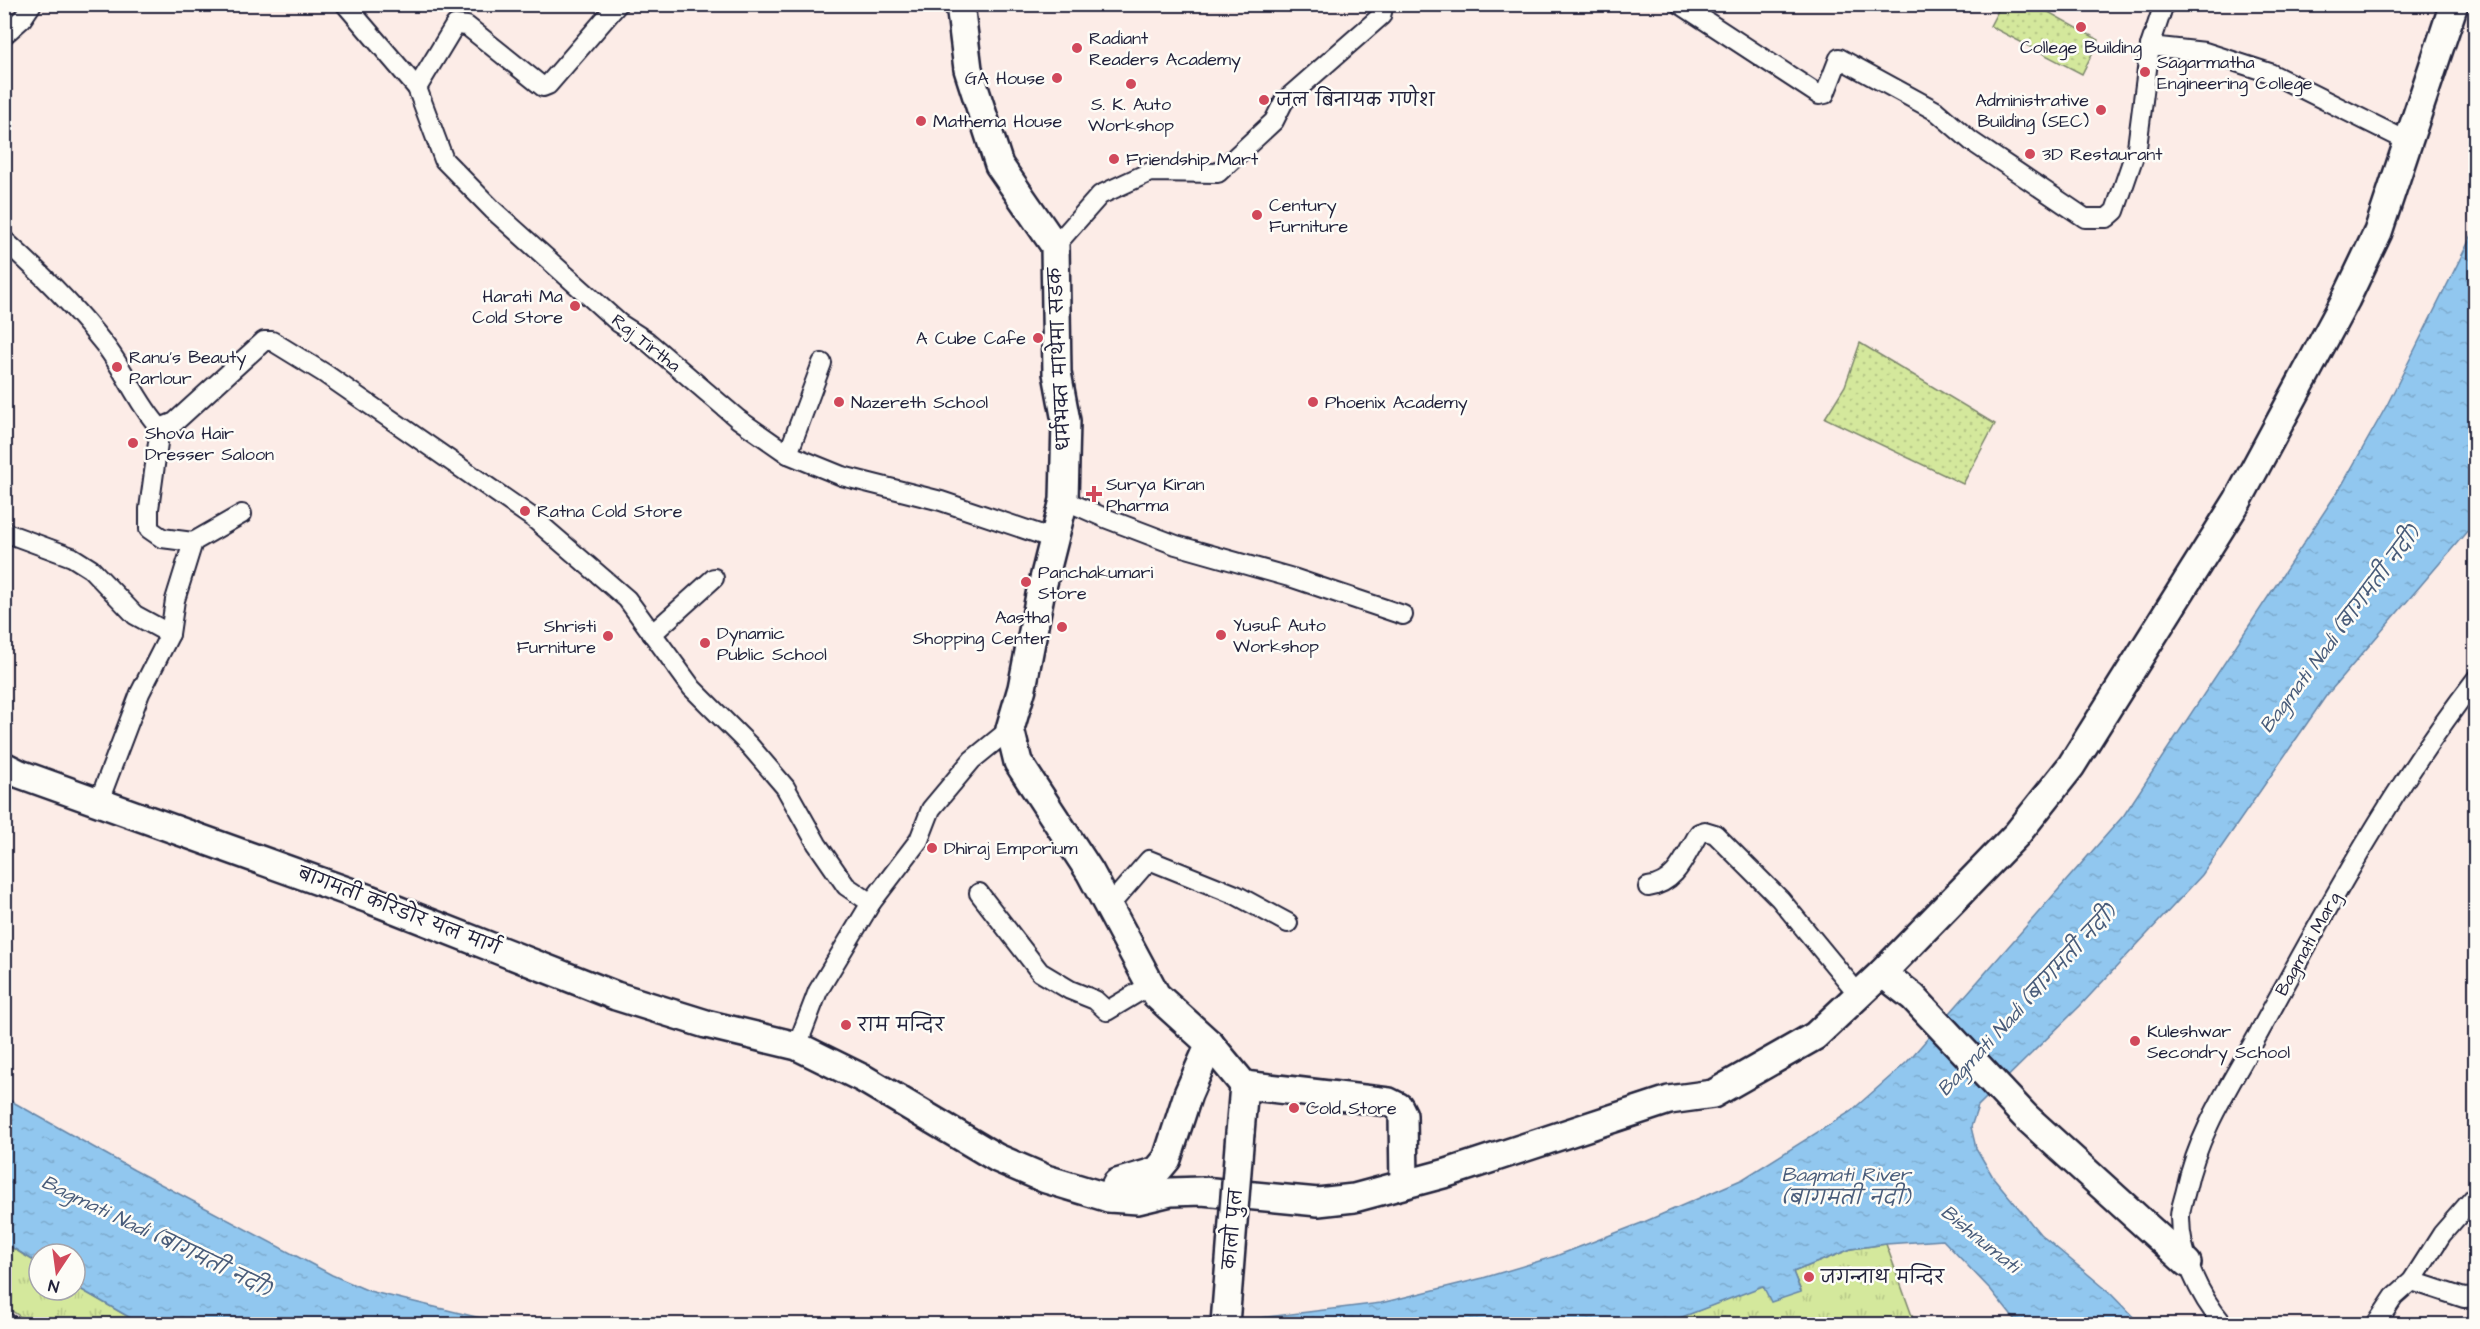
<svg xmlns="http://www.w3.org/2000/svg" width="2480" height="1329" viewBox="0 0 2480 1329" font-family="'Architects Daughter','Playpen Sans Deva',sans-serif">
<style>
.grass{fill:url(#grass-tufts);stroke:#7b856c;stroke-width:1.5}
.garden{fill:url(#garden-dots);stroke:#7b856c;stroke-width:1.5}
.water{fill:url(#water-ripples);stroke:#6585a7;stroke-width:1.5}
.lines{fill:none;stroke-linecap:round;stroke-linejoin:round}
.street-casing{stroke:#22223b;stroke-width:22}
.secondary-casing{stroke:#22223b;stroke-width:32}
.street{stroke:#fdfcf7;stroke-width:18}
.secondary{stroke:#fdfcf7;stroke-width:27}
.secondary-bridge-casing{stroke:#22223b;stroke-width:32;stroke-linecap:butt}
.secondary-bridge{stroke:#fdfcf7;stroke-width:27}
.poi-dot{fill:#d1495b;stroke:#fdfcf7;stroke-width:2}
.labels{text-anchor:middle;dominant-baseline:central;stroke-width:5;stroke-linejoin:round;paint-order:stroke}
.poi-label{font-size:18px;fill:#22223b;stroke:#fdfcf7;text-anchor:start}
.street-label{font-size:18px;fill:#22223b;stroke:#fdfcf7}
.water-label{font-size:20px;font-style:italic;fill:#495c7a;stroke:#fdfcf7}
</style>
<defs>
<pattern id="grass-tufts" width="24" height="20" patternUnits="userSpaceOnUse" patternTransform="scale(1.5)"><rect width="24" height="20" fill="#d4e89c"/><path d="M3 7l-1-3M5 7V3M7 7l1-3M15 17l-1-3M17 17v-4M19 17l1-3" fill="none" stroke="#b6c787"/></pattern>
<pattern id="garden-dots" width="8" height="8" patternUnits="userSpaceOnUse" patternTransform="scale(1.5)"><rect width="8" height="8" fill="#d4e89c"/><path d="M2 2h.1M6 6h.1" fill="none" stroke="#b6c787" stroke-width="1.8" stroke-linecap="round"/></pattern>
<pattern id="water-ripples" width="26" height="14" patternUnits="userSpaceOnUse" patternTransform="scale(1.5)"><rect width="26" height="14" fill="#91c7ef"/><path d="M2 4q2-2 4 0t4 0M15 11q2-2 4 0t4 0" fill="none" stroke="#7dabce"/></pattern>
</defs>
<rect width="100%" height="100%" fill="#fcece7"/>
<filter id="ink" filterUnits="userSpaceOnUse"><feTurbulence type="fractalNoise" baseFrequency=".0167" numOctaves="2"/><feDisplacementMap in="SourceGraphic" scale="12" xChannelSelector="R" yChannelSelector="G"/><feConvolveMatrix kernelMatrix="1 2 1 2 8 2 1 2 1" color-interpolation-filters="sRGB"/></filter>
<g filter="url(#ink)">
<g class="grass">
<path d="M 4,1243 L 39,1264 L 39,1290 L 75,1290 L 75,1286 L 141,1324 L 31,1324 L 5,1306 Z"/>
<path d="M 1886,1244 L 1915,1324 L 1664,1324 L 1763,1285 L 1801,1291 L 1793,1272 L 1851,1249 Z"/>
</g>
<g class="garden">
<path d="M 2001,5 L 2042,5 L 2041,8 L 2099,40 L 2082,74 L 1990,26 Z"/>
<path d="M 1860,343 L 1995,424 L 1963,484 L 1825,418 L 1845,386 Z"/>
</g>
<g class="water">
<path d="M 2475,229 L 2475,522 L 2326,696 L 2202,875 L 2080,1006 L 1978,1106 L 1971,1127 L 1976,1148 L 1993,1177 L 2040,1234 L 2108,1291 L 2140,1324 L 2018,1324 L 1991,1290 L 1943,1240 L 1886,1244 L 1851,1249 L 1793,1272 L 1801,1292 L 1771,1302 L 1763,1286 L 1664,1324 L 1211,1324 L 1381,1303 L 1483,1278 L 1556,1256 L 1644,1222 L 1743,1179 L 1850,1112 L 1907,1062 L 2124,815 L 2342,485 L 2387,405 Z"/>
<path d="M 4,1097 L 134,1170 L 332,1275 L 369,1291 L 505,1324 L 141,1324 L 75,1286 L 75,1254 L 39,1254 L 39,1264 L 5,1243 Z"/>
</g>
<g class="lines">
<defs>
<g id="street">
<path d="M 345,4 L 417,88 L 444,160 L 493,210 L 619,323 L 647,341 L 738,419 L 788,454 L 842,476 L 941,501 L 1054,539"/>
<path d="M 1680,4 L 1819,95 L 1825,94 L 1839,58 L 1936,111 L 1971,141 L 2085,218 L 2107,218 L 2115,211 L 2137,147 L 2150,46 L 2164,4"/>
<path d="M 4,35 L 22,19 L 32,4"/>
<path d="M 2150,46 L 2205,52 L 2270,73 L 2407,141"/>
<path d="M 417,88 L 455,25 L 467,26 L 543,87 L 548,85 L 618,4"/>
<path d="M 4,240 C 40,272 74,306 104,344 C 125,370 137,403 160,428 L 175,422 L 264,341 L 272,341 L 324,373 L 533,518 L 627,599 L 692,688 L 749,745 L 785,787 L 817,844 L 846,886 L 871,903"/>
<path d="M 1055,246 L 1100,195 L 1150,172 L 1218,173 L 1274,121 L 1284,101 L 1381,16 L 1384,4"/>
<path d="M 160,428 L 149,509 L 149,529 L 162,538 L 193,542"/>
<path d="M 788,454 L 822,363"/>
<path d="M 1064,500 L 1105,518 L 1176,545 L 1293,578 L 1403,615"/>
<path d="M 4,532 L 72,557 L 91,569 L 135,615 L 170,634"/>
<path d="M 652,634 L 714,578"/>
<path d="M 99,801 L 140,693 L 170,634 L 175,600 L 193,542 L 242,514"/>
<path d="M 1648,887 C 1677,883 1685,856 1699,833 L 1705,831 L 1715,834 L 1780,899 L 1859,995"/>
<path d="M 979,893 L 1040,972 L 1070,990 L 1095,1000 L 1107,1011 L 1147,987 L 1143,975"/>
<path d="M 1109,906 L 1149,860 L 1236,895 L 1288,923"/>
<path d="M 797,1046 L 818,991 L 871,903 L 919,840 L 931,809 L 972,760 L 1010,729"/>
<path d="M 2412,1281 L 2464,1298 L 2476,1297"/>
<path d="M 4,1321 L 8,1324"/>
<path d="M 2223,1324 C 2199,1295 2180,1256 2180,1217 C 2180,1208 2184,1199 2186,1190 C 2198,1132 2232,1082 2260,1031 C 2326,910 2392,788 2476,679"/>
<path d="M 2376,1324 L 2394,1297 L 2412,1281 L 2442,1234 L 2476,1195"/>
</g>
<g id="secondary">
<path d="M 960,4 L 968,69 L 999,165 L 1055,246 L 1057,373 L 1066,421 L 1064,500 L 1040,595 L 1022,688 L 1010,729 L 1018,762 L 1090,872 L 1156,995 L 1210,1044 L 1244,1085 L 1240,1133"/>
<path d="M 4,766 L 20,774 L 369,899 L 616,996 L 706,1024 L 797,1046 L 864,1079 L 997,1158 L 1046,1179 L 1109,1198 L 1138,1200 L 1171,1192 L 1202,1191 L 1318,1202 L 1354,1198 L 1447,1173 L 1669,1100 L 1713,1094 L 1815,1036 L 1882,973 L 2017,834 L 2071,766 L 2238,500 L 2346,299 L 2378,232 L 2454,4"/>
<path d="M 1882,973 L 1913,997 L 2025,1116 L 2187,1263"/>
<path d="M 1244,1085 L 1389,1102 L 1399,1107 L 1403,1115 L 1404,1184"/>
<path d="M 1109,1198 L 1117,1183 L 1157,1171 L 1167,1159 L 1188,1094 L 1210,1044"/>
</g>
</defs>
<use href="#street" class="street-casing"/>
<use href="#secondary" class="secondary-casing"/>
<use href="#street" class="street"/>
<use href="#secondary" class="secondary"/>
<defs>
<path id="secondary-bridge" d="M 1225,1324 L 1240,1133"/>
</defs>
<use href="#secondary-bridge" class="secondary-bridge-casing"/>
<use href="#secondary-bridge" class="secondary-bridge"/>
</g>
</g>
<g class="poi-dot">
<circle cx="2081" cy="27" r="6"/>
<circle cx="1077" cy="48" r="6"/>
<circle cx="2145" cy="72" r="6"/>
<circle cx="1057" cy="78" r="6"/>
<circle cx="1131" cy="84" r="6"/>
<circle cx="1264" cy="100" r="6"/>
<circle cx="2101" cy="110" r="6"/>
<circle cx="921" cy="121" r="6"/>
<circle cx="2030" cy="154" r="6"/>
<circle cx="1114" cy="159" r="6"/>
<circle cx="1257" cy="215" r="6"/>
<circle cx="575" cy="306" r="6"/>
<circle cx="1038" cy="338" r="6"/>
<circle cx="117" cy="367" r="6"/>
<circle cx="839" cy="402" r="6"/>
<circle cx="1313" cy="402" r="6"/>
<circle cx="133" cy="443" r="6"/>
<path d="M1091 485h6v6h6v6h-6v6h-6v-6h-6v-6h6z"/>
<circle cx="525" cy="511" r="6"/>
<circle cx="1026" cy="582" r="6"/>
<circle cx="1062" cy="627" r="6"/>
<circle cx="1221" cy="635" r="6"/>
<circle cx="608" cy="636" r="6"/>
<circle cx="705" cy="643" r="6"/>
<circle cx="932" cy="848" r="6"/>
<circle cx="846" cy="1025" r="6"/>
<circle cx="2135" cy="1041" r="6"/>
<circle cx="1294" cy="1108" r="6"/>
<circle cx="1809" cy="1277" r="6"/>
</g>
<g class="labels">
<g class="poi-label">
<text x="1089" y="38">Radiant<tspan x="1089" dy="21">Readers Academy</tspan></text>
<text x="2081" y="47" text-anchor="middle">College Building</text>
<text x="2157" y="62">Sagarmatha<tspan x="2157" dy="21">Engineering College</tspan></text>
<text x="1045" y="78" text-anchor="end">GA House</text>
<text x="1276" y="100">जल बिनायक गणेश</text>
<text x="2089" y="100" text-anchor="end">Administrative<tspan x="2089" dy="21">Building (SEC)</tspan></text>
<text x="1131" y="104" text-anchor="middle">S. K. Auto<tspan x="1131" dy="21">Workshop</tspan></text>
<text x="933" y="121">Mathema House</text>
<text x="2042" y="154">3D Restaurant</text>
<text x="1126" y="159">Friendship Mart</text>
<text x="1269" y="205">Century<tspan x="1269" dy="21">Furniture</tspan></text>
<text x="563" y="296" text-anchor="end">Harati Ma<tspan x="563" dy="21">Cold Store</tspan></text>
<text x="1026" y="338" text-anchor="end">A Cube Cafe</text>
<text x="129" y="357">Ranu's Beauty<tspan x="129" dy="21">Parlour</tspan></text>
<text x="851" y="402">Nazereth School</text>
<text x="1325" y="402">Phoenix Academy</text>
<text x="145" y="433">Shova Hair<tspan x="145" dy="21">Dresser Saloon</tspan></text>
<text x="1106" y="484">Surya Kiran<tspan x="1106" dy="21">Pharma</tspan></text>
<text x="537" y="511">Ratna Cold Store</text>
<text x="1038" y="572">Panchakumari<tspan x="1038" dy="21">Store</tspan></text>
<text x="1050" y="617" text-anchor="end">Aastha<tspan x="1050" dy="21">Shopping Center</tspan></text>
<text x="1233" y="625">Yusuf Auto<tspan x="1233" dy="21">Workshop</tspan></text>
<text x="596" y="626" text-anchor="end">Shristi<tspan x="596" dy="21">Furniture</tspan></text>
<text x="717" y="633">Dynamic<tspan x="717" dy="21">Public School</tspan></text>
<text x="944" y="848">Dhiraj Emporium</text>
<text x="858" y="1025">राम मन्दिर</text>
<text x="2147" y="1031">Kuleshwar<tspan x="2147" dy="21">Secondry School</tspan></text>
<text x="1306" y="1108">Cold Store</text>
<text x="1821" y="1277">जगन्नाथ मन्दिर</text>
</g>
<g class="street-label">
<text transform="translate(646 343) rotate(38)">Raj Tirtha</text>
<text transform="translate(1060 359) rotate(-93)">धर्मभक्त माथेमा सडक</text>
<text transform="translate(399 911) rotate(21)">बागमती करिडोर यल मार्ग</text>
<text transform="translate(2308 944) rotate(-61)">Bagmati Marg</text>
<text transform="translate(1233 1229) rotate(-85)">कालो पुल</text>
</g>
<g class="water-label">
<text transform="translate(2340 630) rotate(-53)">Bagmati Nadi (बागमती नदी)</text>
<text transform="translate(2027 1001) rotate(-47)">Bagmati Nadi (बागमती नदी)</text>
<text x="1846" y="1175">Bagmati River<tspan x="1846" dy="23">(बागमती नदी)</tspan></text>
<text transform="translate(156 1236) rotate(26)">Bagmati Nadi (बागमती नदी)</text>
<text transform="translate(1980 1239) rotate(39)">Bishnumati</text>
</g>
</g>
<rect width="2480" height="1329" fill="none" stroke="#fdfcf7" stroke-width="24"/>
<rect x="12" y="12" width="2456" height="1305" fill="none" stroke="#22223b" stroke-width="2" filter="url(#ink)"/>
<g transform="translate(57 1272) rotate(193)"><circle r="28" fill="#fdfcf7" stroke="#a5a5ac" stroke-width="1.5"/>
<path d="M0-4.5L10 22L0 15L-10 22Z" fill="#d1495b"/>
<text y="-9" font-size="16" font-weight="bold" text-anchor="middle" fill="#22223b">N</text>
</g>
</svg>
